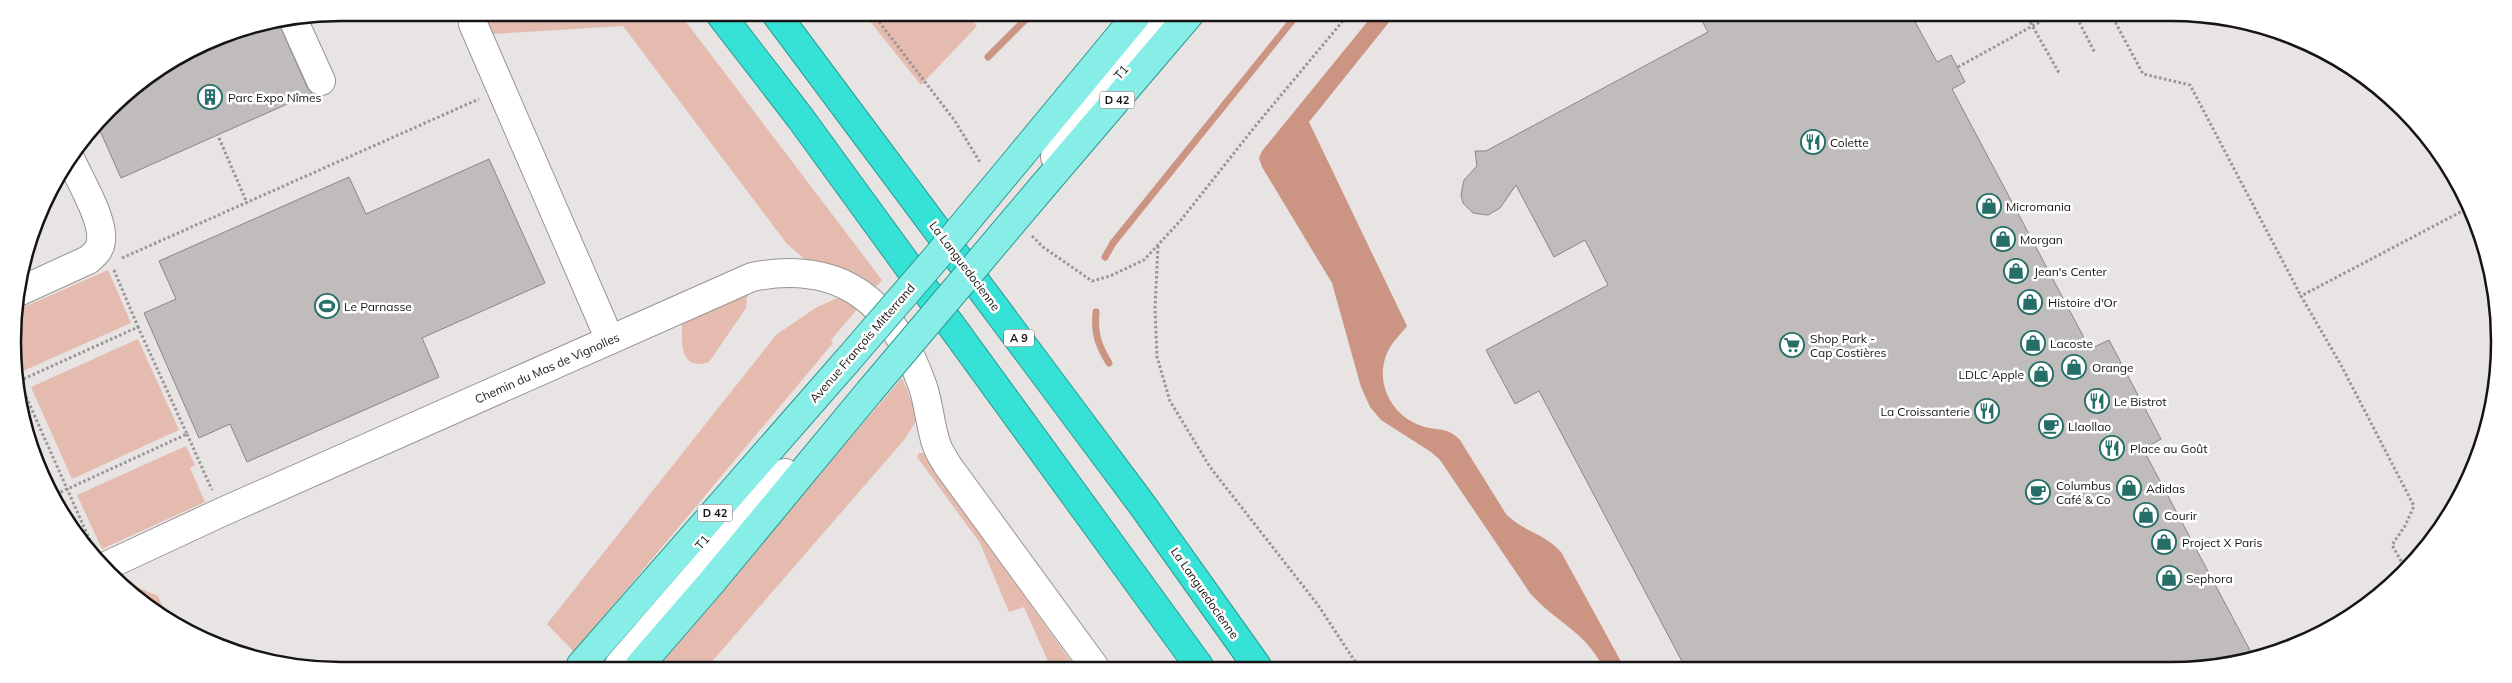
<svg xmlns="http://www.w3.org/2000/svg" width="2512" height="683" viewBox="0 0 2512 683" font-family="Mulish,sans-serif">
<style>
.green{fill:#e4bbae}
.water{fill:#cc9483}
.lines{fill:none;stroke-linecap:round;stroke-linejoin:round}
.stream{stroke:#cc9483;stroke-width:7}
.building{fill:#bfbcbb;stroke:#8a8685}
.minor-casing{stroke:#989594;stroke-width:30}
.major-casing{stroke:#2a9a91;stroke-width:30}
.highway-casing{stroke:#2a9a91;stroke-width:30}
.path{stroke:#989594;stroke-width:3;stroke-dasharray:2.5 2.5;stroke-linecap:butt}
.minor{stroke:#fff;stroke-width:28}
.major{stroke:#86eee6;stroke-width:28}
.highway{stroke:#35e2d5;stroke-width:28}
.major-bridge-casing{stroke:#2a9a91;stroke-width:30;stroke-linecap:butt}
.major-bridge{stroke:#86eee6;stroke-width:28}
.labels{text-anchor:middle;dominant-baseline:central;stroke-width:5;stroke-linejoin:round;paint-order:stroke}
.shield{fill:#fff;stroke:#5c5a5a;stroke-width:1}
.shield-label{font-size:11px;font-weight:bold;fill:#161414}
.street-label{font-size:12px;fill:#161414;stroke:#fff}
.poi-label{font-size:12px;fill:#161414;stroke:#fff;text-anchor:start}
.rim{fill:none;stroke:#161414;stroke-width:2.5}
</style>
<rect width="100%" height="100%" fill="#e8e4e3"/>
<g class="green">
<path d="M 490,13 L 680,14 L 882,280 L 874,289 L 807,261 L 787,244 L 623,26 L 493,34 L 484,19 L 491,15 Z"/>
<path d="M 864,14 L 968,15 L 977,26 L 921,85 Z"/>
<path d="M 108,270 L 131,323 L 23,371 C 15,353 11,331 15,311 Z"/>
<path d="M 743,294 L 747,296 L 746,308 L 709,362 C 678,372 682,340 682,319 Z"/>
<path d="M 838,298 L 846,298 L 858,308 L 831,340 L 833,343 L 574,652 L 547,624 L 776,335 L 817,307 Z"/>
<path d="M 138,339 L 179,430 L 72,479 L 31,387 Z"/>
<path d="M 902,378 L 918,418 L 904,440 L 709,665 L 654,665 Z"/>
<path d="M 22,411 L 56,485 L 48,489 L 24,427 Z"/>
<path d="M 186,446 L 195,465 L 190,468 L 205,502 L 102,549 L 77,495 Z"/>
<path d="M 919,453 L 923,453 L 1070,660 L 1071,666 L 1050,666 L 1024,607 L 1009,612 L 980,543 L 917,457 Z"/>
<path d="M 121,580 L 158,596 L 168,620 L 159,615 Z"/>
</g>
<path class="water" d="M 1372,16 L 1394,16 L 1309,122 L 1407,326 C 1401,334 1392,342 1388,351 C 1373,382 1392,418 1425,427 C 1441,431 1447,427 1460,440 L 1506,514 C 1522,531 1546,534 1561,552 L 1624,667 L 1603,667 C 1584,630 1556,623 1530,593 L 1440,460 L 1431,452 L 1381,420 L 1370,407 L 1361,387 L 1332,283 L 1262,167 L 1259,158 L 1262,151 Z"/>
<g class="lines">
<g class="stream">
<path d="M 988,57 L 1030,15"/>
<path d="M 1105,257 L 1113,243 L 1296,16"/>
<path d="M 1096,312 C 1094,333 1098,345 1109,363"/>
</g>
</g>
<g class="building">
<path d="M 1700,17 L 1913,18 L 1937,62 L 1951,55 L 1965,82 L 1952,89 L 2090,349 L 2109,340 L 2161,439 L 2143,449 L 2253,656 L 2213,668 L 1685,667 L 1539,391 L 1515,404 L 1486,350 L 1608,285 L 1585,240 L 1554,257 L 1516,185 L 1500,208 L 1488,215 L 1473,213 L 1463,203 L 1461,195 L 1464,180 L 1477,166 L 1475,151 L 1486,151 L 1708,32 Z"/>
<path d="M 277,19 L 307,87 L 312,93 L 121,178 L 97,124 L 124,94 L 216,37 Z"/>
<path d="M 489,159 L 545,283 L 422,338 L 439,377 L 247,462 L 230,424 L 199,438 L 144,313 L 176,299 L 159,261 L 349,177 L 366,214 Z"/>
</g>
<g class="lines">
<defs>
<g id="minor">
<path d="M 292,17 L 321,81"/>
<path d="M 473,24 L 610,340"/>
<path d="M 1055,157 L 1084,115 L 1169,15"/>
<path d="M 18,292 L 88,260 C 95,254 100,250 101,241 C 104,219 79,179 70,158"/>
<path d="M 106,566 L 222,512 L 752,277 C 843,259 894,304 923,387 C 929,405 930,425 936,443 C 938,451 944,459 948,466 L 1094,666"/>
<path d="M 619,665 L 785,473"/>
</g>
<g id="major">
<path d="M 1022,154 L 1137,15"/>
<path d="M 1044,185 L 1189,15"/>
<path d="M 581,665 L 847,361"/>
<path d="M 640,665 L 711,583 L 869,392"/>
</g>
<g id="highway">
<path d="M 720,14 L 801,119 L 1199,666"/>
<path d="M 776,14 L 1143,506 L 1257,666"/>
</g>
</defs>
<use href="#minor" class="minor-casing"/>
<use href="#major" class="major-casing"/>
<use href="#highway" class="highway-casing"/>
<g class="path">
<path d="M 873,14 L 955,121 L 981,164"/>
<path d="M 2028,18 L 2059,73"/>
<path d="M 2077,18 L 2095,53"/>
<path d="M 2113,18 L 2143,74 L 2190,85 L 2301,296"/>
<path d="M 1958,67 L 2047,18"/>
<path d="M 219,138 L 247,203"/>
<path d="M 1032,236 L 1043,247 L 1092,281 L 1110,276 L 1144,260 L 1181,220 L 1257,124 L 1347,16"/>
<path d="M 1158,246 L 1155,309 L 1157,357 L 1170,401 L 1210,467 L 1318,605 L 1358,666"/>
<path d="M 122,258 L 479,99"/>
<path d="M 114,270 L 138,327"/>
<path d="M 19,381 L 138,327 L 187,434 L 52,496"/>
<path d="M 20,383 L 92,545"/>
<path d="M 187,434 L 212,490"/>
<path d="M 2406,570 L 2392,545 L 2405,526 L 2414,506 L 2341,365 L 2301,296 L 2470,207"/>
</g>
<use href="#minor" class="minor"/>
<use href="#major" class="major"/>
<use href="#highway" class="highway"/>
<defs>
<g id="major-bridge">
<path d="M 847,361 L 935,259 L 1022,154"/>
<path d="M 869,392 L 1044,185"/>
</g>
</defs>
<use href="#major-bridge" class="major-bridge-casing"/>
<use href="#major-bridge" class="major-bridge"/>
</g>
<defs>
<symbol id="building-ring" viewBox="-11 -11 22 22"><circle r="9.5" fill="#fff" stroke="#266f69" stroke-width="1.5"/><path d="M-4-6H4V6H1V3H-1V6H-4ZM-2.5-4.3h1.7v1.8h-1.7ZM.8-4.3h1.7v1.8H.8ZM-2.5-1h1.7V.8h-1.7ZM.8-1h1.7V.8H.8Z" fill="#266f69"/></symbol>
<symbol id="restaurant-ring" viewBox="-11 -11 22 22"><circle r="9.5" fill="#fff" stroke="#266f69" stroke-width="1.5"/><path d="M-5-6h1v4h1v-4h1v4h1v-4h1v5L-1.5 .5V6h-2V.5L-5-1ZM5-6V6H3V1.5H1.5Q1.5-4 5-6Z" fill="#266f69"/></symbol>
<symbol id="shop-ring" viewBox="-11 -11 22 22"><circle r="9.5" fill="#fff" stroke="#266f69" stroke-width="1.5"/><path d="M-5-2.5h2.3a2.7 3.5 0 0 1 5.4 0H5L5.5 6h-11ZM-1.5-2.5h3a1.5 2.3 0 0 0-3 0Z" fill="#266f69"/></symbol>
<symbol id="stadium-ring" viewBox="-11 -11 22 22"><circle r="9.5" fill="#fff" stroke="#266f69" stroke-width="1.5"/><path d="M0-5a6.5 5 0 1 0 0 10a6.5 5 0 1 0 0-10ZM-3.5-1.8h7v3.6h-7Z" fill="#266f69"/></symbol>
<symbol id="supermarket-ring" viewBox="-11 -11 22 22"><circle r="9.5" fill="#fff" stroke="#266f69" stroke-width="1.5"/><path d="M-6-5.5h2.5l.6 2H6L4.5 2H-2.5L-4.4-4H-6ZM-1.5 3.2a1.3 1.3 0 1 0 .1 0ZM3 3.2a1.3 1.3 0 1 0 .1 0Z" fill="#266f69"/></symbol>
<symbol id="cafe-ring" viewBox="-11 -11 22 22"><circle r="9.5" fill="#fff" stroke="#266f69" stroke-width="1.5"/><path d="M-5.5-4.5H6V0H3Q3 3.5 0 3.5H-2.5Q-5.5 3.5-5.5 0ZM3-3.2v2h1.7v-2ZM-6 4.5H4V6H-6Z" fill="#266f69"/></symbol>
</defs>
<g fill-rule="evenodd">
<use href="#building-ring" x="196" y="83" width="28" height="28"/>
<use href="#restaurant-ring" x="1799" y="128" width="28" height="28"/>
<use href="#shop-ring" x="1975" y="192" width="28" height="28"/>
<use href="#shop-ring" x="1989" y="225" width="28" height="28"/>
<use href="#shop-ring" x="2002" y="257" width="28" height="28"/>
<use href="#shop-ring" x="2016" y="288" width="28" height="28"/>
<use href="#stadium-ring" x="313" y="292" width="28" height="28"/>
<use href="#shop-ring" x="2019" y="329" width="28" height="28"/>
<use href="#supermarket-ring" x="1778" y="331" width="28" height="28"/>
<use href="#shop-ring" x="2060" y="353" width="28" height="28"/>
<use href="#shop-ring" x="2027" y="360" width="28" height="28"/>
<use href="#restaurant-ring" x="2083" y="387" width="28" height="28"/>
<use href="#restaurant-ring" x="1973" y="397" width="28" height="28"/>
<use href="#cafe-ring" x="2037" y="412" width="28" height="28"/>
<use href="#restaurant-ring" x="2098" y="434" width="28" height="28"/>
<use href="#shop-ring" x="2115" y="474" width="28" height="28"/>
<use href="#cafe-ring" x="2024" y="478" width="28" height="28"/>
<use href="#shop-ring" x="2132" y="501" width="28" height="28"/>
<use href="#shop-ring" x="2150" y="528" width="28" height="28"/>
<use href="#shop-ring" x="2155" y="564" width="28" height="28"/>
</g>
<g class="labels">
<g class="shield">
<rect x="1099.5" y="91.5" width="35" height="17" rx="4"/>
<rect x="1004" y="329.5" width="30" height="17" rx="4"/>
<rect x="697.5" y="504.5" width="35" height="17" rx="4"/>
</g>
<g class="shield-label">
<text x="1117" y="100">D 42</text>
<text x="1019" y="338">A 9</text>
<text x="715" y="513">D 42</text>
</g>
<g class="street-label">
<text transform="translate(1121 72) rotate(-49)">T1</text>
<text transform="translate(965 266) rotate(53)">La Languedocienne</text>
<text transform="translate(862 343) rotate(-49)">Avenue François Mitterrand</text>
<text transform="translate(547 368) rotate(-24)">Chemin du Mas de Vignolles</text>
<text transform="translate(702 542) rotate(-49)">T1</text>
<text transform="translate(1205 593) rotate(55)">La Languedocienne</text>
</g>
<g class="poi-label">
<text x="228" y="97">Parc Expo Nîmes</text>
<text x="1830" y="142">Colette</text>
<text x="2006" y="206">Micromania</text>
<text x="2020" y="239">Morgan</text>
<text x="2034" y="271">Jean's Center</text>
<text x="2048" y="302">Histoire d'Or</text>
<text x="344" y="306">Le Parnasse</text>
<text x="1810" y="338">Shop Park -<tspan x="1810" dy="14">Cap Costières</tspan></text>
<text x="2050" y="343">Lacoste</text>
<text x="2092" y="367">Orange</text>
<text x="2024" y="374" text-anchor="end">LDLC Apple</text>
<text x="2114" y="401">Le Bistrot</text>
<text x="1970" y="411" text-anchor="end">La Croissanterie</text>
<text x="2068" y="426">Llaollao</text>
<text x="2130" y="448">Place au Goût</text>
<text x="2056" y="485">Columbus<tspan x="2056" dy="14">Café &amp; Co</tspan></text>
<text x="2146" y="488">Adidas</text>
<text x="2164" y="515">Courir</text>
<text x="2182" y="542">Project X Paris</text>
<text x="2186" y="578">Sephora</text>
</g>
</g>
<path d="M0 0H2512V683H0ZM341 21H2171A320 320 0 0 1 2491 341V342A320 320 0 0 1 2171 662H341A320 320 0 0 1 21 342V341A320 320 0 0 1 341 21Z" fill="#fff" fill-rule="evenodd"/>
<path class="rim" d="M341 21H2171A320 320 0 0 1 2491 341V342A320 320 0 0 1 2171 662H341A320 320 0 0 1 21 342V341A320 320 0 0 1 341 21Z"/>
</svg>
